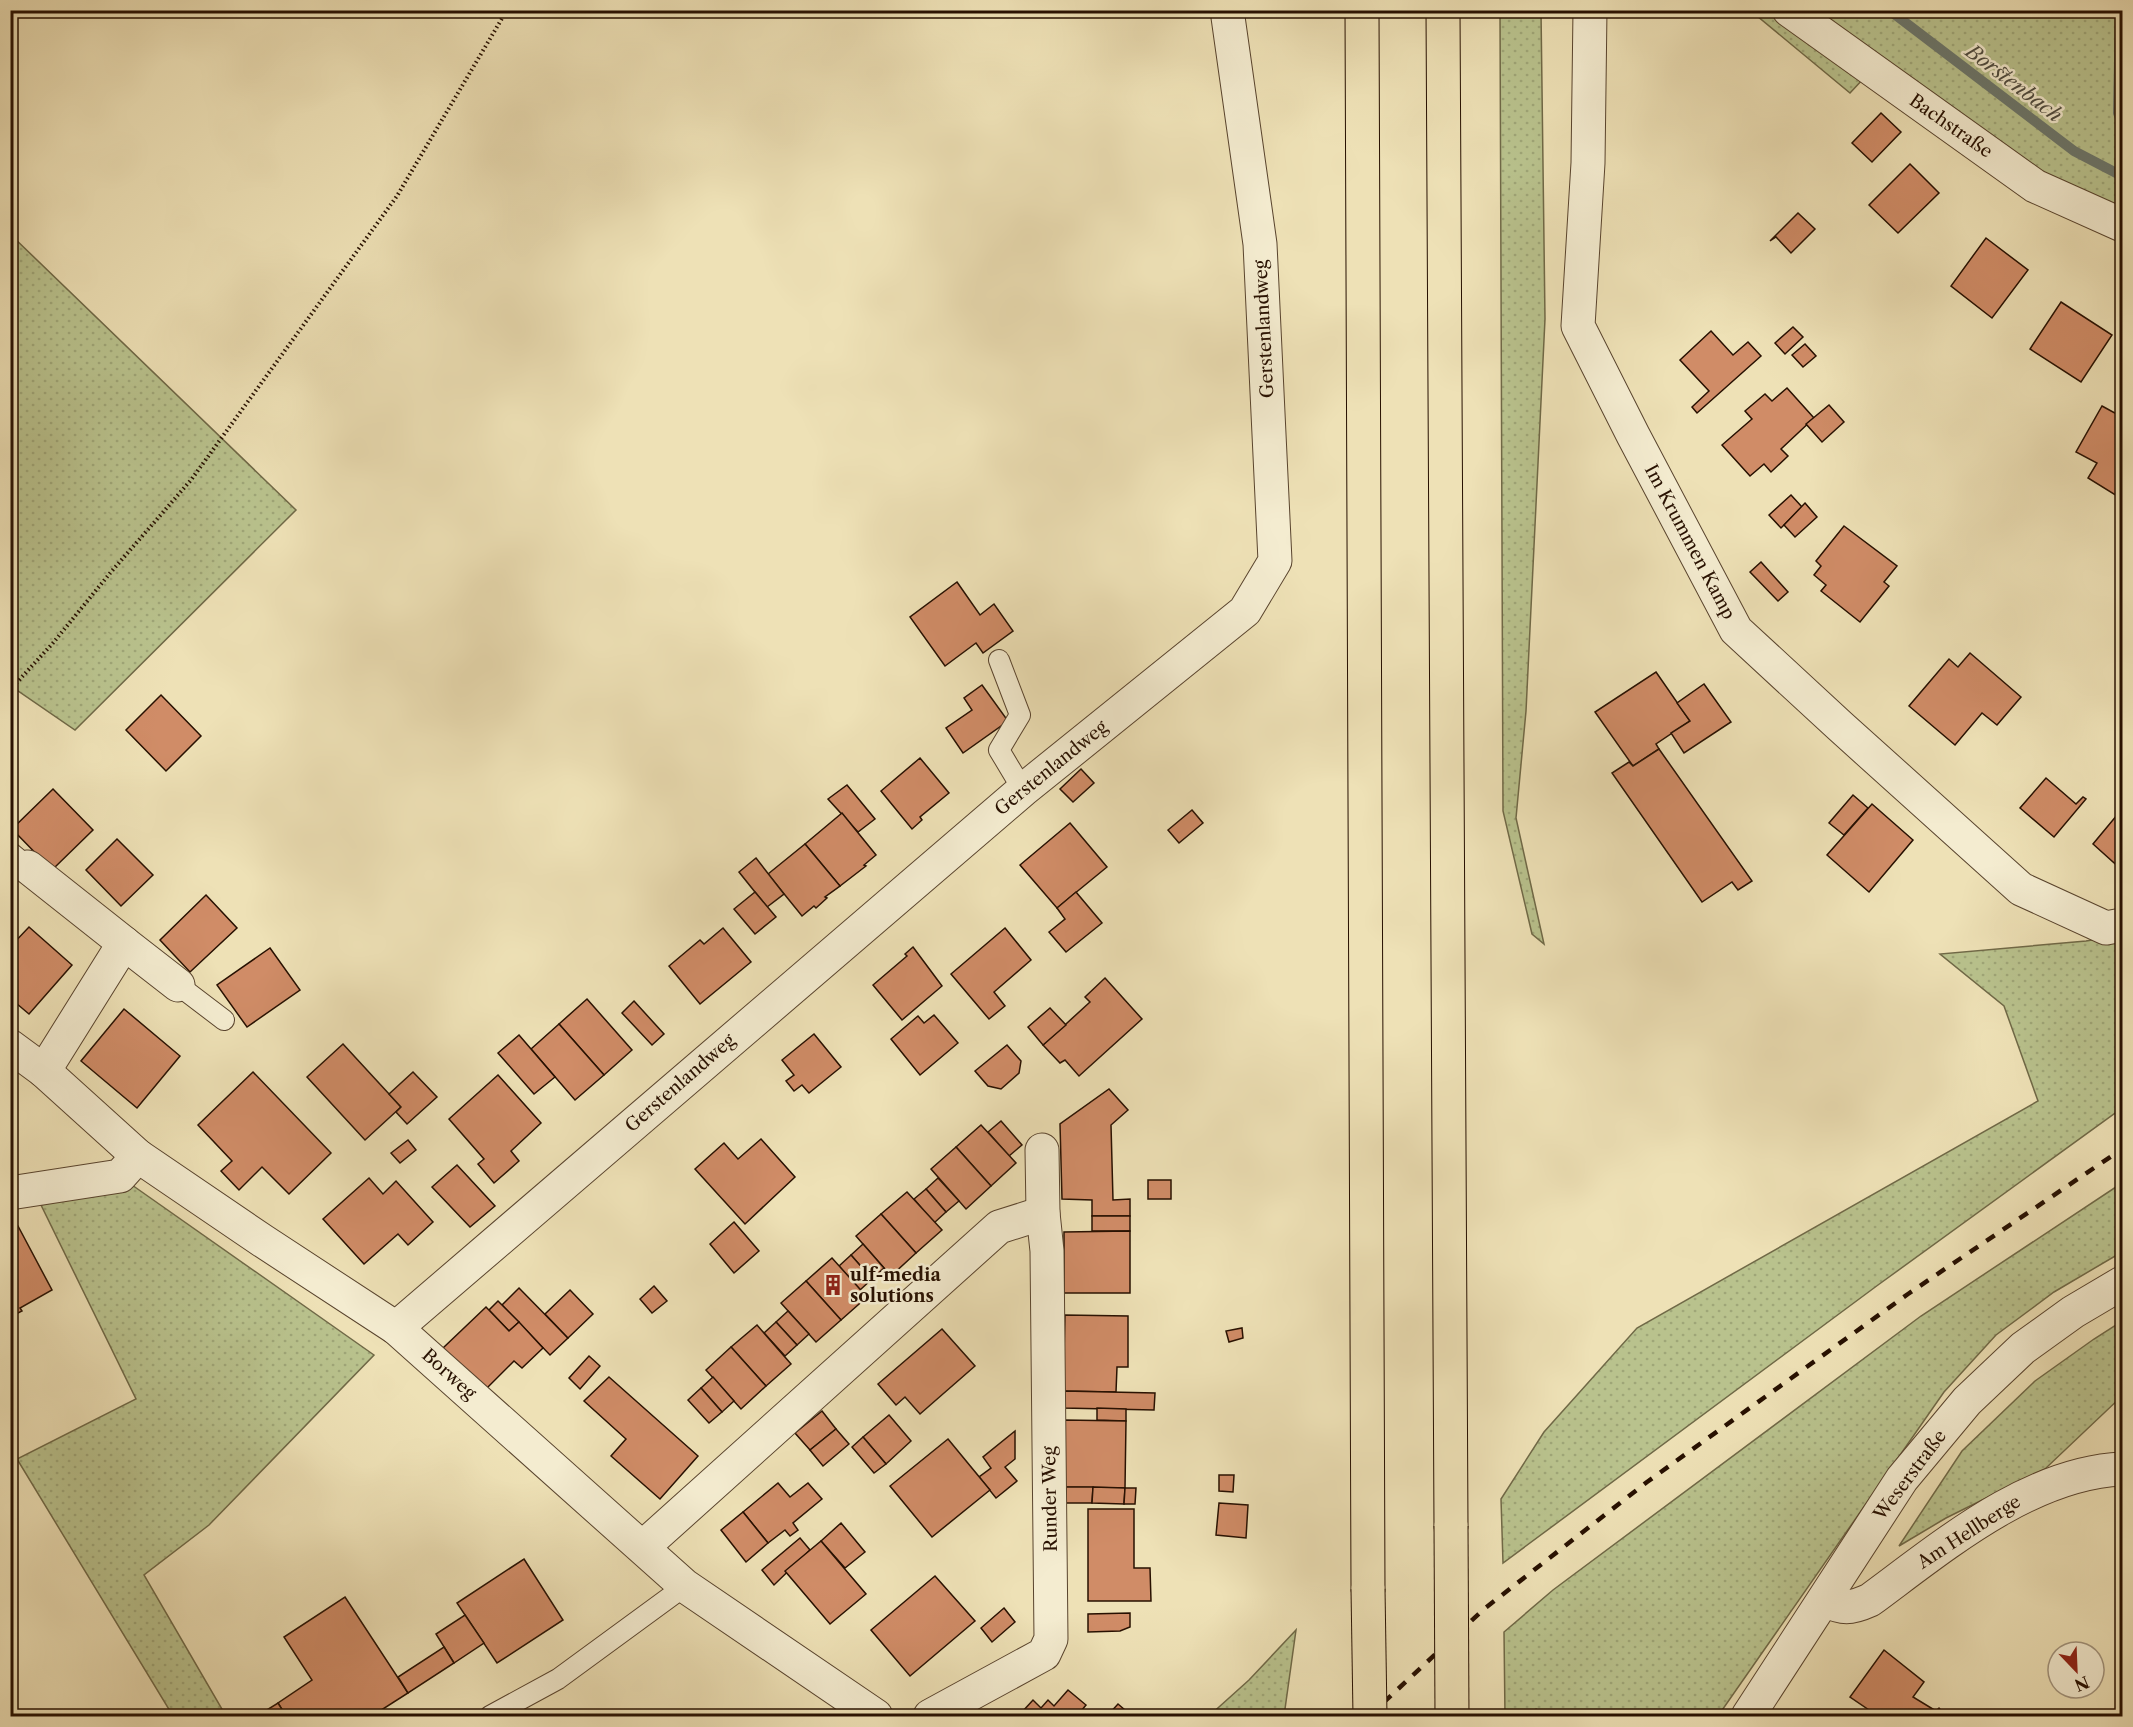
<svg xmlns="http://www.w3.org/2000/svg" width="2133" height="1727" viewBox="0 0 2133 1727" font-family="'Libre Caslon Text',serif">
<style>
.grass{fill:url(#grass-dots);stroke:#706947;stroke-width:1.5}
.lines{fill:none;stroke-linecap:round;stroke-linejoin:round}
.stream{stroke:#6c776c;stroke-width:10}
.building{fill:#d08c67;stroke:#271001;stroke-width:1.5}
.service-casing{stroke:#59442e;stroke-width:22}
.minor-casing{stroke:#59442e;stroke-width:35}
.tertiary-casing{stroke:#59442e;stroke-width:35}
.motorway-casing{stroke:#271001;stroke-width:35}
.path{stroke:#271001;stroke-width:4;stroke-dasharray:1.5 3;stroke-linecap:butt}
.service{stroke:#f4ecd0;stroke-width:20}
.minor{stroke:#f4ecd0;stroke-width:33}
.tertiary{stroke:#f4ecd0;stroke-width:33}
.motorway{stroke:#eee1b6;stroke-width:33}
.rail{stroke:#271001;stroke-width:4.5;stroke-dasharray:10 10;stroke-linecap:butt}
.motorway-bridge-casing{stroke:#271001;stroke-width:35;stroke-linecap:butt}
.motorway-bridge{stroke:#eee1b6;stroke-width:33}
.labels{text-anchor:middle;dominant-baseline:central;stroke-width:5;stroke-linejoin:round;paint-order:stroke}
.street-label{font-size:18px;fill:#271001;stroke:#f4ecd0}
.poi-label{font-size:18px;font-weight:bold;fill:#271001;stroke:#f4ecd0;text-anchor:start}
.water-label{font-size:20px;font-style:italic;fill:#4f4c40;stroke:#f4ecd0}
</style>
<defs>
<pattern id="grass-dots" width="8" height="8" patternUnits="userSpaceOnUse" patternTransform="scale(1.5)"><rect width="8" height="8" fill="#b9c28d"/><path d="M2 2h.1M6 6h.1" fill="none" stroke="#9fa678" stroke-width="1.8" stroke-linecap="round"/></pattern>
</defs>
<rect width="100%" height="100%" fill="#eee1b6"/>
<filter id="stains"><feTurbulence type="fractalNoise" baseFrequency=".00333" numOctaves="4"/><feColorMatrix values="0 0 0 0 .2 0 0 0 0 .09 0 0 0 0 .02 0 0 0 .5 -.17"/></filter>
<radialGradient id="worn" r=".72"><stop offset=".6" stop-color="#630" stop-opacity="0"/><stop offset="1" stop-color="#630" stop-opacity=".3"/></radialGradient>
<g class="grass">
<path d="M 1500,11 L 1541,11 L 1545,319 L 1526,711 L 1516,818 L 1544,944 L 1532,934 L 1503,811 Z"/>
<path d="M 1751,11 L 2122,11 L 2122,214 L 2039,176 L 1878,63 L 1850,93 Z"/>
<path d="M 10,234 L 296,510 L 75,730 L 11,686 Z"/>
<path d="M 2122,935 L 2122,1108 L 1878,1285 L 1503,1563 L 1501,1499 L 1544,1432 L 1637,1328 L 2038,1101 L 2004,1006 L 1940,954 L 2086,941 Z"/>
<path d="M 2122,1183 L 2122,1252 L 2054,1292 L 1996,1335 L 1944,1392 L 1718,1716 L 1547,1716 L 1536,1709 L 1530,1716 L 1505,1716 L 1504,1632 L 1553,1590 L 1921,1316 Z"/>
<path d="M 132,1185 L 374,1355 L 209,1525 L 144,1575 L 226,1716 L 173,1716 L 17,1459 L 136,1399 L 41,1205 Z"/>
<path d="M 2122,1321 L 2122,1396 L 2045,1469 L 1946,1518 L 1899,1546 L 1962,1451 L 2035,1381 L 2094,1339 Z"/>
<path d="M 1296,1630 L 1284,1716 L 1209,1716 L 1249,1680 Z"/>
</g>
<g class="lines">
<g class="stream">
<path d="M 1889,10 L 2074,151 L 2122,176"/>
<path d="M 2120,10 L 2118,113 L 2122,123"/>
</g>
</g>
<g class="building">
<path d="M 1881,113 L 1901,132 L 1872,162 L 1852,143 Z"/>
<path d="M 1910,164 L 1939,193 L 1898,233 L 1869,205 Z"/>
<path d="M 1798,213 L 1815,229 L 1791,253 L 1776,237 L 1770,241 Z"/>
<path d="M 1986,238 L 2028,270 L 1992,318 L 1951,286 Z"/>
<path d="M 2061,302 L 2112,335 L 2081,382 L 2030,349 Z"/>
<path d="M 1793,327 L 1803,337 L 1785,354 L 1775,343 Z"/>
<path d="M 1711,331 L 1733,355 L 1748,342 L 1761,356 L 1697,413 L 1692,407 L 1709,391 L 1680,360 Z"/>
<path d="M 1805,344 L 1816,356 L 1803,367 L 1792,355 Z"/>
<path d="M 1787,388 L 1814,418 L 1781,449 L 1788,456 L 1771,472 L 1764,464 L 1750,476 L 1722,445 L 1752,419 L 1745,411 L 1765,394 L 1772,401 Z"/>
<path d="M 1829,405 L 1844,422 L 1822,442 L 1806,424 Z"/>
<path d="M 2102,406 L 2122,417 L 2122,415 L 2122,486 L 2117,496 L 2088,478 L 2097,463 L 2076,452 Z"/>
<path d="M 1791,495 L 1802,507 L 1781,528 L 1769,515 Z"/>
<path d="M 1805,503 L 1817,517 L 1795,537 L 1784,525 Z"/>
<path d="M 1844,526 L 1897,566 L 1884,582 L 1889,586 L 1860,622 L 1821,591 L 1826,585 L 1814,575 L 1821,566 L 1816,561 Z"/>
<path d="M 1761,562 L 1788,592 L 1778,601 L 1750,572 Z"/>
<path d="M 957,582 L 980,615 L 994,604 L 1013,631 L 983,653 L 976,643 L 945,666 L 910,617 Z"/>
<path d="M 1970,653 L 2021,697 L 1997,725 L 1982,713 L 1955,745 L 1909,706 L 1949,659 L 1958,667 Z"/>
<path d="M 1656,672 L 1690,721 L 1656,744 L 1659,749 L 1633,766 L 1595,712 Z"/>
<path d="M 1704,684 L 1731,722 L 1684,753 L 1671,733 L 1690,721 L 1677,703 Z"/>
<path d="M 982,685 L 1008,721 L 963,753 L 946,728 L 972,710 L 964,698 Z"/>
<path d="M 161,695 L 201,736 L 166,771 L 126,730 Z"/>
<path d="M 1659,749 L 1752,881 L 1738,890 L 1732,882 L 1702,902 L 1612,773 L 1629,762 L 1633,766 Z"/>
<path d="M 920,758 L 949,793 L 920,817 L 922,820 L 912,829 L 881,791 Z"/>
<path d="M 1081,769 L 1094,783 L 1073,802 L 1060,789 Z"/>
<path d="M 2046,778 L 2076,804 L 2083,797 L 2086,799 L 2054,837 L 2020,808 Z"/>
<path d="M 847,785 L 875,819 L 858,832 L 828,799 Z"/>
<path d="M 53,789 L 93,830 L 52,870 L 12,829 Z"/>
<path d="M 1853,795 L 1868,808 L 1844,835 L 1829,823 Z"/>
<path d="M 1872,804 L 1913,840 L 1869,892 L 1827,855 Z"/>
<path d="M 2122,809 L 2122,870 L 2093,844 Z"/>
<path d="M 1192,810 L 1203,823 L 1179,843 L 1168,830 Z"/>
<path d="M 842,813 L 876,855 L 864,865 L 866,866 L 840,886 L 805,844 Z"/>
<path d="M 1070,823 L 1107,867 L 1057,908 L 1020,865 Z"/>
<path d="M 117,839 L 153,875 L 121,906 L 86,870 Z"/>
<path d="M 805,844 L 840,886 L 825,897 L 827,898 L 816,908 L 814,906 L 802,916 L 768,874 Z"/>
<path d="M 756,858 L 784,894 L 767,907 L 739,872 Z"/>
<path d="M 755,892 L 776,917 L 755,934 L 734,909 Z"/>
<path d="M 1076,892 L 1102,923 L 1066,952 L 1049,932 L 1065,919 L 1057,908 Z"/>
<path d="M 206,895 L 237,928 L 190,972 L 160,940 Z"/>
<path d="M 29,927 L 72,965 L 29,1014 L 10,998 L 10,947 Z"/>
<path d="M 723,928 L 751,962 L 700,1004 L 669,966 L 700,940 L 704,944 Z"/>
<path d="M 1005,928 L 1031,960 L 994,992 L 1005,1006 L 989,1019 L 951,974 Z"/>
<path d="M 913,947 L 942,986 L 902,1020 L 873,985 L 907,956 L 905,954 Z"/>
<path d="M 270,948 L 300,990 L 247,1027 L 217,985 Z"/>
<path d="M 1105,978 L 1142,1019 L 1079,1076 L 1065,1060 L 1060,1063 L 1043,1045 L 1090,1002 L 1085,997 Z"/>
<path d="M 587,999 L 632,1050 L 604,1075 L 559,1024 Z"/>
<path d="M 634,1001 L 664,1034 L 652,1045 L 622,1013 Z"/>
<path d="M 1050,1008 L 1066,1025 L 1043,1045 L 1028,1027 Z"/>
<path d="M 124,1009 L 180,1056 L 137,1108 L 81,1061 Z"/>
<path d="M 934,1015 L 958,1043 L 920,1075 L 891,1039 L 918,1016 L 924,1023 Z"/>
<path d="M 559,1024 L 604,1075 L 575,1100 L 531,1049 Z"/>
<path d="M 814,1034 L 841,1067 L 809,1093 L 802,1085 L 794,1091 L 786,1081 L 794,1075 L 782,1060 Z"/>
<path d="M 519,1035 L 555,1077 L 534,1094 L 498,1053 Z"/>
<path d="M 343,1044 L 401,1107 L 365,1140 L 307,1077 Z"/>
<path d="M 1007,1045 L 1021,1061 L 1019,1073 L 1001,1089 L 988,1086 L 975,1071 Z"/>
<path d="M 253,1072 L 331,1153 L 289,1194 L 262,1167 L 239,1190 L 221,1171 L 232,1161 L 198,1125 Z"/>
<path d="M 413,1072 L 437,1097 L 407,1124 L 396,1112 L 401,1107 L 389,1094 Z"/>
<path d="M 498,1075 L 541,1123 L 511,1151 L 519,1161 L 494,1183 L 478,1164 L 484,1159 L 449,1119 Z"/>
<path d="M 1109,1089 L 1128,1110 L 1111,1125 L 1113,1200 L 1130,1199 L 1130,1216 L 1092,1216 L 1092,1200 L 1062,1199 L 1060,1124 Z"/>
<path d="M 1001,1121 L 1022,1145 L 1009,1156 L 988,1132 Z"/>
<path d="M 981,1125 L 1016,1163 L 991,1186 L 956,1147 Z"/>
<path d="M 761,1139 L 795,1177 L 745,1224 L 695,1169 L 724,1143 L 738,1159 Z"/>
<path d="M 408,1140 L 416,1150 L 400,1163 L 391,1153 Z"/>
<path d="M 956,1147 L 991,1186 L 966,1209 L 931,1169 Z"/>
<path d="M 457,1165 L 495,1206 L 470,1227 L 432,1187 Z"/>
<path d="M 369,1178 L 383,1194 L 396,1181 L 433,1222 L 408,1245 L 398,1234 L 364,1264 L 323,1219 Z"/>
<path d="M 938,1178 L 959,1201 L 946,1212 L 926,1189 Z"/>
<rect x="1148" y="1180" width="23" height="19"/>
<path d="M 926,1189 L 946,1212 L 934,1223 L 914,1199 Z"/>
<path d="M 907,1192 L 942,1230 L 916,1253 L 881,1214 Z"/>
<path d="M 881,1214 L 916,1253 L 891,1276 L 856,1236 Z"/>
<rect x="1092" y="1216" width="38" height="15"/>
<path d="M 734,1222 L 759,1251 L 734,1273 L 710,1244 Z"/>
<path d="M 18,1226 L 52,1290 L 20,1308 L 22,1311 L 10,1317 L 10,1230 Z"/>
<path d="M 1130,1231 L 1130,1293 L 1064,1293 L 1064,1232 Z"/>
<path d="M 863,1244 L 884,1268 L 872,1279 L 851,1255 Z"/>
<path d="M 851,1255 L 872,1279 L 860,1290 L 839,1266 Z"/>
<path d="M 832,1258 L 867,1297 L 841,1320 L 806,1281 Z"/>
<path d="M 806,1281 L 841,1320 L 816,1342 L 781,1303 Z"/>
<path d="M 654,1286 L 667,1301 L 652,1313 L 640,1299 Z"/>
<path d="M 519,1288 L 568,1338 L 550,1355 L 502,1305 Z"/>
<path d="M 570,1290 L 593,1314 L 568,1338 L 545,1314 Z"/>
<path d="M 498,1301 L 519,1322 L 509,1331 L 489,1310 Z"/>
<path d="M 486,1307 L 509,1331 L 519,1322 L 543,1348 L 522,1368 L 514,1361 L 484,1391 L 443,1348 Z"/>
<path d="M 788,1311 L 809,1334 L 797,1345 L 776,1322 Z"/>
<path d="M 1065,1315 L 1128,1316 L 1128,1367 L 1117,1367 L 1116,1392 L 1063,1391 Z"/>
<path d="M 776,1322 L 797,1345 L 785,1356 L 764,1333 Z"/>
<path d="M 757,1325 L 791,1364 L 766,1386 L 731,1347 Z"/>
<path d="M 1242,1328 L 1243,1338 L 1229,1342 L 1226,1331 Z"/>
<path d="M 942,1329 L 975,1366 L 920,1414 L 905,1397 L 896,1405 L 878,1384 Z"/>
<path d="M 731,1347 L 766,1386 L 741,1409 L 706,1370 Z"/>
<path d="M 589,1356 L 600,1366 L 580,1389 L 569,1378 Z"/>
<path d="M 609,1377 L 698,1456 L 660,1499 L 611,1456 L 626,1439 L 584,1401 Z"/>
<path d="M 713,1377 L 734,1401 L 722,1412 L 701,1388 Z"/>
<path d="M 701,1388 L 722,1412 L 709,1423 L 688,1400 Z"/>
<path d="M 1063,1391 L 1155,1393 L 1154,1410 L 1063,1408 Z"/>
<path d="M 1097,1408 L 1126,1409 L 1126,1421 L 1097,1420 Z"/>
<path d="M 822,1411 L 836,1429 L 810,1450 L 795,1433 Z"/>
<path d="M 889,1415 L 911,1441 L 886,1464 L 863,1437 Z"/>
<path d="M 1064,1420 L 1126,1421 L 1125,1488 L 1062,1487 Z"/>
<path d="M 836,1429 L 849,1444 L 823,1466 L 810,1450 Z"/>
<path d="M 1015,1431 L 1015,1459 L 1005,1467 L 1017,1481 L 996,1498 L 979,1477 L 991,1468 L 983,1457 Z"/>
<path d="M 863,1437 L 886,1464 L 874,1473 L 852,1447 Z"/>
<path d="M 948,1439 L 990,1490 L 932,1537 L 890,1486 Z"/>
<path d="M 1219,1475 L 1234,1475 L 1233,1492 L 1219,1491 Z"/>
<path d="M 778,1483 L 790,1497 L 808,1483 L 822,1499 L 793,1523 L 798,1530 L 790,1536 L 785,1530 L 768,1543 L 743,1512 Z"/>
<path d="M 1066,1487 L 1093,1487 L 1092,1503 L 1066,1503 Z"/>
<path d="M 1093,1487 L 1125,1488 L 1124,1504 L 1092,1503 Z"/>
<path d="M 1125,1488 L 1136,1488 L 1135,1504 L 1124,1504 Z"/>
<path d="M 1219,1503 L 1248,1505 L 1246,1538 L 1216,1535 Z"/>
<path d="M 1088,1509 L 1134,1509 L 1134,1568 L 1150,1568 L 1151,1601 L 1088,1601 Z"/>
<path d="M 743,1512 L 768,1543 L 746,1562 L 721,1530 Z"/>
<path d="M 841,1523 L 865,1552 L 845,1568 L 821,1541 Z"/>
<path d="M 800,1538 L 810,1550 L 774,1585 L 762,1570 Z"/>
<path d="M 821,1541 L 866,1594 L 830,1624 L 785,1571 Z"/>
<path d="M 524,1559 L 563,1620 L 497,1663 L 457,1603 Z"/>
<path d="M 935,1576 L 975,1621 L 910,1676 L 871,1630 Z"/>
<path d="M 345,1597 L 408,1693 L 372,1716 L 286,1716 L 278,1703 L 312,1680 L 284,1637 Z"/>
<path d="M 1004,1608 L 1015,1622 L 992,1642 L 981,1628 Z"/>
<path d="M 1130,1613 L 1130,1627 L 1120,1631 L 1088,1632 L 1088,1614 Z"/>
<path d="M 465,1615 L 484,1643 L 454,1663 L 436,1634 Z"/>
<path d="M 444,1647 L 454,1663 L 408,1693 L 398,1677 Z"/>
<path d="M 1884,1650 L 1924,1682 L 1913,1697 L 1936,1711 L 1939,1708 L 1946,1716 L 1878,1716 L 1850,1697 Z"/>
<path d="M 1068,1690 L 1086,1705 L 1077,1716 L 1030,1716 L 1023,1711 L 1033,1700 L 1041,1708 L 1048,1700 L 1054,1706 Z"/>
<path d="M 278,1703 L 286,1716 L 257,1716 Z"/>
<path d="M 1118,1704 L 1132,1716 L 1107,1716 Z"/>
</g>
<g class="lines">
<defs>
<g id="service">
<path d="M 999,660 L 1020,715 L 999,750 L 1023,790"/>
<path d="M 10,852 L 28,867"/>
<path d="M 178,985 L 224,1020"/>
<path d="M 490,1716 L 558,1679 L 685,1586"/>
</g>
<g id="minor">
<path d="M 1590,10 L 1588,163 L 1578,326 L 1633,435 L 1736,630 L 1840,726 L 2021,889 L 2106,928 L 2122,925"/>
<path d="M 1789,10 L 2035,186 L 2122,225"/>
<path d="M 28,867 L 124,943"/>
<path d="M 10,1046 L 44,1071 L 138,1156 L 263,1241 L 396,1328 L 685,1586 L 876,1716"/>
<path d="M 44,1071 L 124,943 L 178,985"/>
<path d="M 10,1193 L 120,1176 L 138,1156"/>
<path d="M 396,1328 L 1023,790 L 1245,611 L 1275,561 L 1260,244 L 1227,10"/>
<path d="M 643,1547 L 999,1227 L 1043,1213"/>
<path d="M 1824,1600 C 1843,1609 1850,1609 1870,1600 C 1942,1547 2029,1473 2122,1469"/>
<path d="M 930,1716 L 1044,1654 L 1051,1639 L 1047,1251 L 1043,1213 L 1042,1150"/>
</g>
<path id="tertiary" d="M 1748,1716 L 1902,1479 L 1967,1401 L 2023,1348 L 2073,1312 L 2122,1283"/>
<g id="motorway">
<path d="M 1362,10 L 1368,1589"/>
<path d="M 1443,10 L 1451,1526"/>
</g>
</defs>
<use href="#service" class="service-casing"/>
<use href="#minor" class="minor-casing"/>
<use href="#tertiary" class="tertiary-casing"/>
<use href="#motorway" class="motorway-casing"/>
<g class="path">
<path d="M 10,690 L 53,643 L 111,572 L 191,480 L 397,196 L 507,10"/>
<path d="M 10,741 L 11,742"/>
</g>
<use href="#service" class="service"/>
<use href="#minor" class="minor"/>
<use href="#tertiary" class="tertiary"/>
<use href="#motorway" class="motorway"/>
<path class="rail" d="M 1369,1716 L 1484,1609 L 1647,1482 L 1908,1294 L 2122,1149"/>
<defs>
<g id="motorway-bridge">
<path d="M 1451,1526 L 1452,1716"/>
<path d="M 1368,1589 L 1370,1716"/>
</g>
</defs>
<use href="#motorway-bridge" class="motorway-bridge-casing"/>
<use href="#motorway-bridge" class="motorway-bridge"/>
</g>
<defs>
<symbol id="building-bare" viewBox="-9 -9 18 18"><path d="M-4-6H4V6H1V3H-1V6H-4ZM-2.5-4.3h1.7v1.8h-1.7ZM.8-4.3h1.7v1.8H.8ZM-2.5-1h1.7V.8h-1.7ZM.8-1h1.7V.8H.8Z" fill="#8f2418" stroke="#f4ecd0" stroke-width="2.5" paint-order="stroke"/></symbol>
</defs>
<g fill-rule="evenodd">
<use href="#building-bare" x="818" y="1270" width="30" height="30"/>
</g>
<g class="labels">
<g class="street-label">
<text transform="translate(1951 126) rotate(35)">Bachstraße</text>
<text transform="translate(1264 329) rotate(-93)">Gerstenlandweg</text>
<text transform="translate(1690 542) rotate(62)">Im Krummen Kamp</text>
<text transform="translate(1051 768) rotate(-39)">Gerstenlandweg</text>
<text transform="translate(680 1083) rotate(-41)">Gerstenlandweg</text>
<text transform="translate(449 1374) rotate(42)">Borweg</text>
<text transform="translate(1910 1475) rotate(-53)">Weserstraße</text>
<text transform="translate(1050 1499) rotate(-91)">Runder Weg</text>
<text transform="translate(1969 1532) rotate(-33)">Am Hellberge</text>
</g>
<g class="poi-label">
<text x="850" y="1275">ulf-media<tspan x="850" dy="21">solutions</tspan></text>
</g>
<g class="water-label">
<text transform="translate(2014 83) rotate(37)">Borstenbach</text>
</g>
</g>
<rect width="2133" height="1727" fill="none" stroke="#eee1b6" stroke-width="36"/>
<rect x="12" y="12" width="2109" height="1703" fill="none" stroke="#271001" stroke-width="3"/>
<rect x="18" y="18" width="2097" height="1691" fill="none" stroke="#271001" stroke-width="1.5"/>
<g transform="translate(2076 1670) rotate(157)"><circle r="28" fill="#f4ecd0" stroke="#a2947d" stroke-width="1.5"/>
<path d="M0-4.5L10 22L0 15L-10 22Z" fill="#8f2418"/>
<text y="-9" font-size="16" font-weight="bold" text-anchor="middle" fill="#271001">N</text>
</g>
<rect width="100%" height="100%" filter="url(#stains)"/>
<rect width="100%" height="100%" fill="url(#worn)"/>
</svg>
